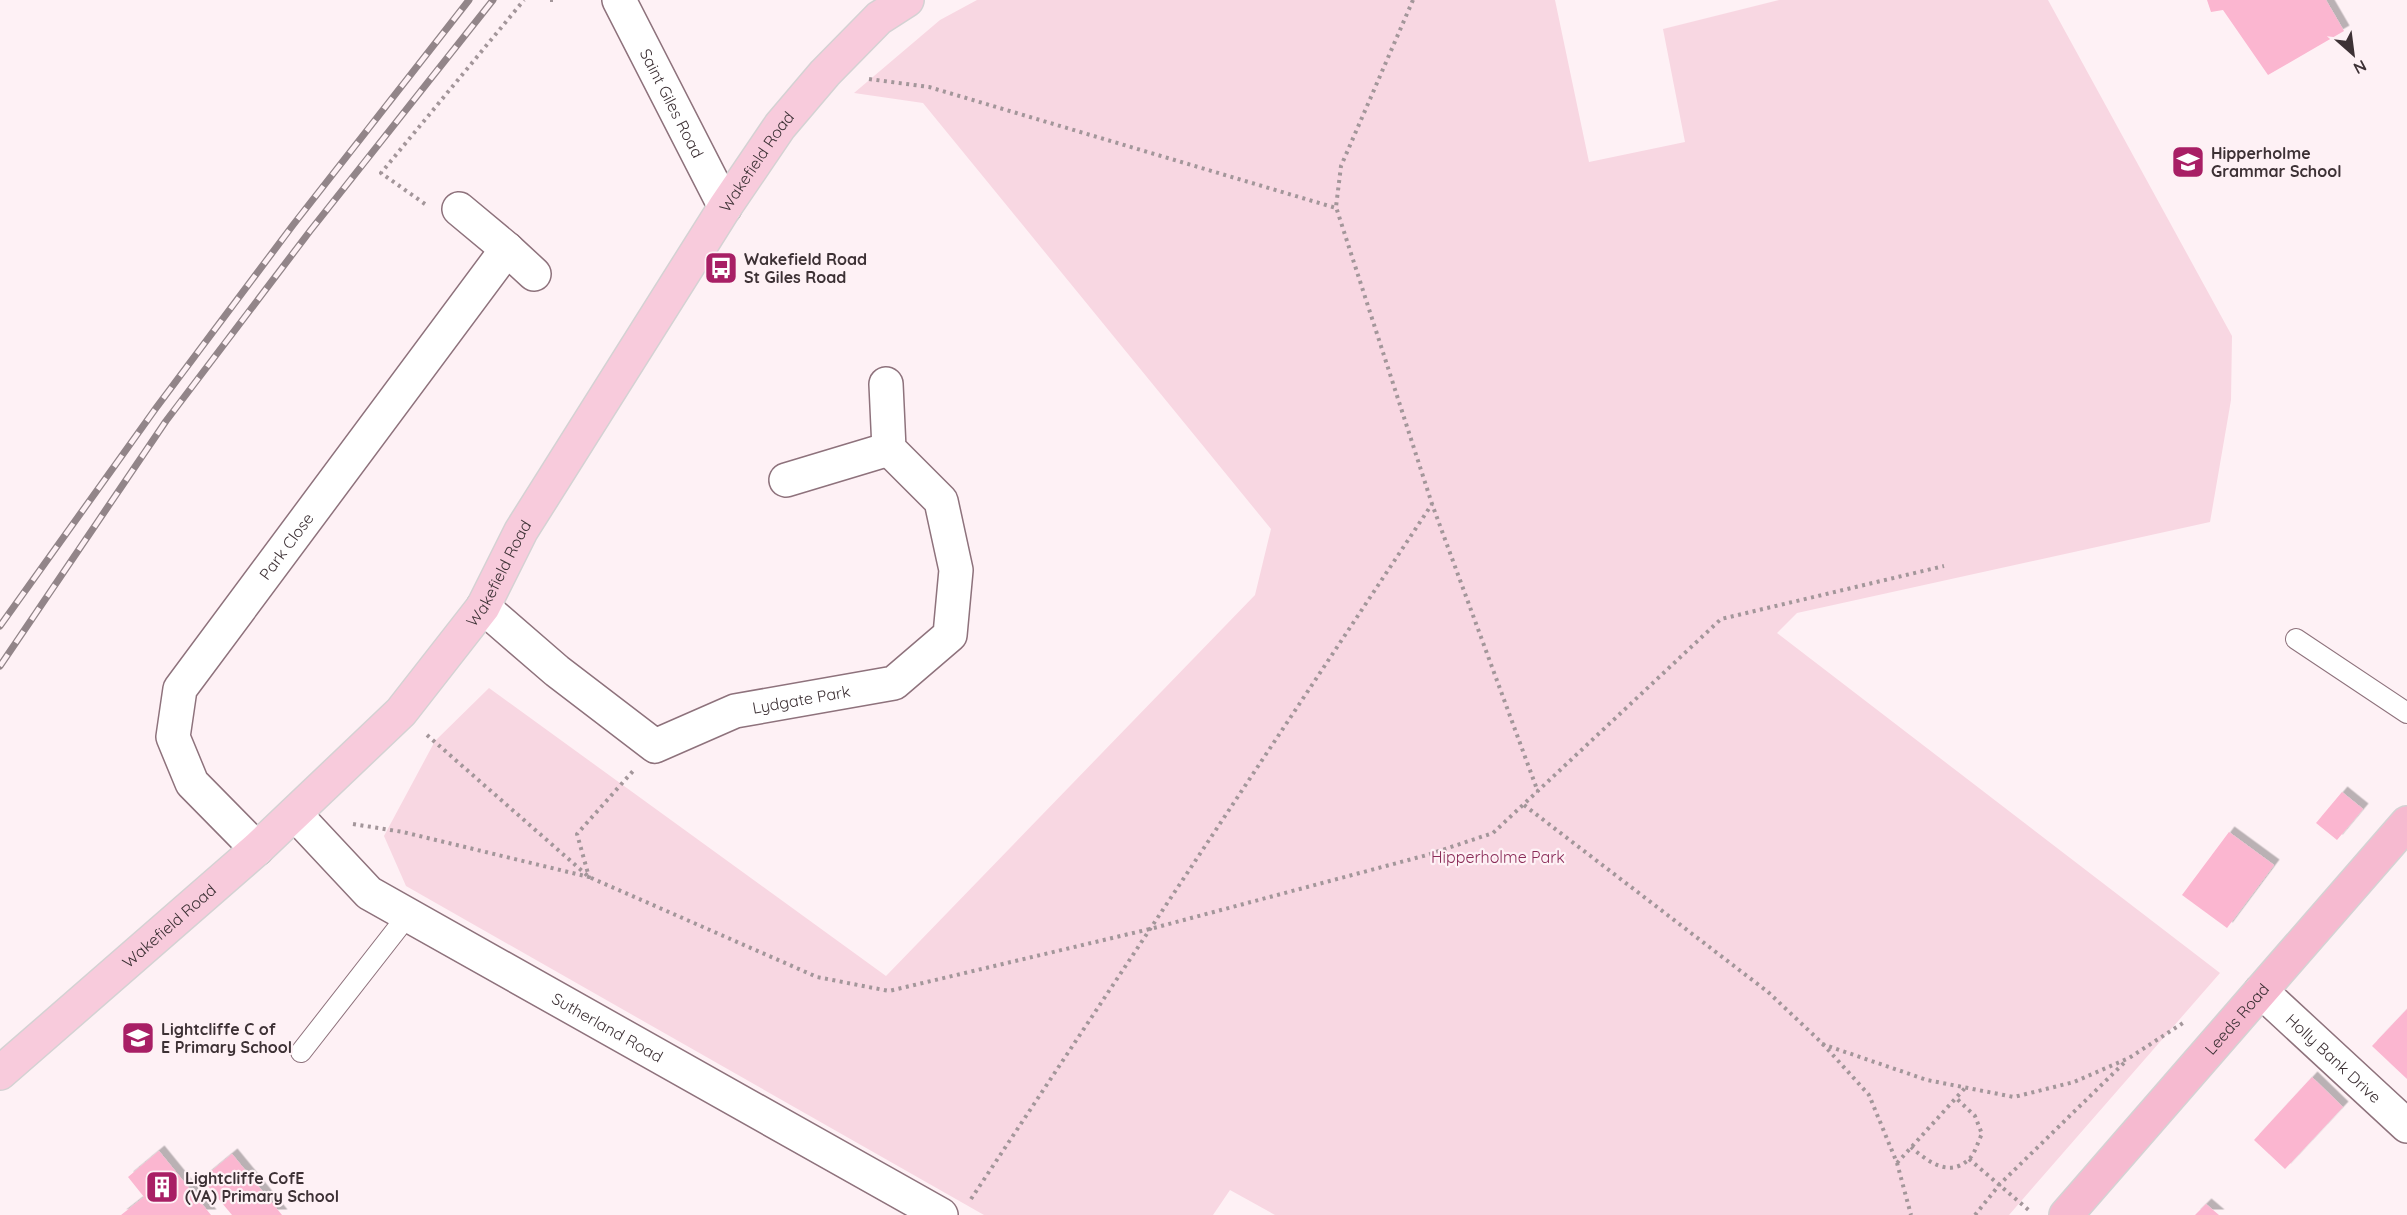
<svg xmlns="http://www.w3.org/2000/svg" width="2407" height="1215" viewBox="0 0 2407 1215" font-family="Quicksand,sans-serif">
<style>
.green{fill:#f8d7e2}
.building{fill:#fbb6d0;filter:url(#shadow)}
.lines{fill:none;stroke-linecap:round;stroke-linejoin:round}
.service-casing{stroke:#8e727c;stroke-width:22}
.minor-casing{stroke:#8e727c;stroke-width:36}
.primary-casing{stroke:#d4d2d3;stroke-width:36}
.trunk-casing{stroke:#d4d2d3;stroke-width:36}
.path{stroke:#a3969a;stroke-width:4;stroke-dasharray:3 4.5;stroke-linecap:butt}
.service{stroke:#fff;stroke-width:20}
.minor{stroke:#fff;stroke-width:33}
.primary{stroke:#f8cbdc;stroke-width:33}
.trunk{stroke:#f6bad0;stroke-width:33}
.rail-casing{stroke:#928589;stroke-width:7}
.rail{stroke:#fef1f5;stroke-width:4.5;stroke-dasharray:14;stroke-linecap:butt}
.labels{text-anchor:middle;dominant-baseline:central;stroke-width:4.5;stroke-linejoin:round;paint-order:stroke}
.street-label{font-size:16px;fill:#3d3135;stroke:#fef1f5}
.poi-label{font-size:16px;font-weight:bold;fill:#3d3135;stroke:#fef1f5;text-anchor:start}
.park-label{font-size:16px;fill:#8a2a57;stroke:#fef1f5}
</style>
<defs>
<filter id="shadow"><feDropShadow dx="5.5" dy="-5.5" stdDeviation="0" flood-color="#0004"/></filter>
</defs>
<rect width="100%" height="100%" fill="#fef1f5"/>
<path class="green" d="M 977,0 L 1555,0 L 1589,162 L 1685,142 L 1663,29 L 1779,0 L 2048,0 L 2232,336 L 2231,400 L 2210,522 L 1797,613 L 1777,633 L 2220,973 L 2009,1215 L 1275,1215 L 1230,1190 L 1213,1215 L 984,1215 L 406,886 L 384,836 L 435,741 L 489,688 L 886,976 L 1255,595 L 1271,529 L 923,103 L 854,93 L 940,20 Z"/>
<g class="building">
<path d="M 2207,0 L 2326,0 L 2344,31 L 2268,75 L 2223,10 L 2211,12 Z"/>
<path d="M 2342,792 L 2363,809 L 2337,840 L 2316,823 Z"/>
<path d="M 2229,832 L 2274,865 L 2227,928 L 2182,895 Z"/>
<path d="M 2407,1009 L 2407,1079 L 2372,1046 Z"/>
<path d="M 2312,1077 L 2343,1107 L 2285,1169 L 2254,1140 Z"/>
<path d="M 159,1151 L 211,1215 L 121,1215 L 144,1197 L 128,1177 Z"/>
<path d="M 232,1154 L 282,1215 L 232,1215 L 202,1179 Z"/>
<path d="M 2206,1204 L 2219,1215 L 2195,1215 Z"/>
</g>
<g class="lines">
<defs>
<g id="service">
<path d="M 2296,639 L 2407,713"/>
<path d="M 301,1052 L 408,915"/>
</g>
<g id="minor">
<path id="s1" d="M 619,0 L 725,207"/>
<path d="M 459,209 L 507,249"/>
<path d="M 786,480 L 889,449"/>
<path id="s2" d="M 483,607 L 557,671 L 655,746 L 735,711 L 894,683 L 950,635 L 956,570 L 941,501 L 889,449 L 886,384"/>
<path id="s3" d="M 295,814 L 369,893 L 941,1215"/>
<path id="s4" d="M 257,849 L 192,783 L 173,737 L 180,689 L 507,249 L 534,274"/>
<path id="s5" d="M 2261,991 L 2407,1126"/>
</g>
<g id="primary">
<path id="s6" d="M 0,1073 L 257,849 L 401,712 L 483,607 L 521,531 L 725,207 L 780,126 L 825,73 L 879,18 L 907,0"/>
</g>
<g id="trunk">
<path id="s7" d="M 2066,1215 L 2407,823"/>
</g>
</defs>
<use href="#service" class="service-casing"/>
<use href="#minor" class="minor-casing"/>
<use href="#primary" class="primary-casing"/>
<use href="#trunk" class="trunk-casing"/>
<g class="path">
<path d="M 550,0 L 554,0"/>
<path d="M 1413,0 L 1341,166 L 1336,207 L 1432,504 L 1538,792"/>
<path d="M 869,79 L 929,87 L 1336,208"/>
<path d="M 425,204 L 381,173 L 524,0"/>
<path d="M 427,735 L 589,877 L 817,977 L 889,991 L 1150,929 L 1427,855 L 1493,833 L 1721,619 L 1944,566"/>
<path d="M 1524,805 L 1768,992 L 1822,1043 L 1869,1095 L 1897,1163 L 1911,1215"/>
<path d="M 353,824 L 403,832 L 589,877 L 577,834 L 633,771"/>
<path d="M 1822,1044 L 1927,1080 L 2014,1097 L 2074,1082 L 2129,1058 L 2183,1023"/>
<path d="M 1911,1147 C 1926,1160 1949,1179 1969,1159 C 1975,1154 1978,1141 1982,1134 L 1975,1116 L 1956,1098"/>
<path d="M 1969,1159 L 2031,1212"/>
<path d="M 1897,1163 L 1965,1088"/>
<path d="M 971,1199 L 1432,504"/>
<path d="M 1975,1215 L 2000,1184 L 2126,1061"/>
</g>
<use href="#service" class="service"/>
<use href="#minor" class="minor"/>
<use href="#primary" class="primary"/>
<use href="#trunk" class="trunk"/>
<defs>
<g id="rail">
<path d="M 0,626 L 156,408 L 293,225 L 469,0"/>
<path d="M 0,666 L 166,421 L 310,231 L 493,0"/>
</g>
</defs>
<use href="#rail" class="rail-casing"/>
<use href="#rail" class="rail"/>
</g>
<defs>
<symbol id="school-square" viewBox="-11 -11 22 22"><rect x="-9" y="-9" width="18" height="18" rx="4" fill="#a81f65" stroke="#fef1f5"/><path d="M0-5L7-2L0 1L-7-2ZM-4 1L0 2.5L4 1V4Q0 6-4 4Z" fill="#fff"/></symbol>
<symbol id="bus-square" viewBox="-11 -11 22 22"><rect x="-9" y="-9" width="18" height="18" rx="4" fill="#a81f65" stroke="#fef1f5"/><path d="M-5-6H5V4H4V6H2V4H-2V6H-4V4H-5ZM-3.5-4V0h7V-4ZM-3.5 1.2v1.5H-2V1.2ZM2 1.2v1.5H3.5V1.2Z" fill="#fff"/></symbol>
<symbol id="building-square" viewBox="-11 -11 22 22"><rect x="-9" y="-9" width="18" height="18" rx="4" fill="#a81f65" stroke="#fef1f5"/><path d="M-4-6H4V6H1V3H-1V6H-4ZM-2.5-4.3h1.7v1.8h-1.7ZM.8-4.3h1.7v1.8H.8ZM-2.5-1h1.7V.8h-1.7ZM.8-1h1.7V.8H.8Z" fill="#fff"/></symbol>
</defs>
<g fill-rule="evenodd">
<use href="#school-square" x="2169" y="143" width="38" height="38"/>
<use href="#bus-square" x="702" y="249" width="38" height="38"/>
<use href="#school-square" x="119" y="1019" width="38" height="38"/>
<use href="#building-square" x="143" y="1168" width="38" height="38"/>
</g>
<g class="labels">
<g class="street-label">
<text stroke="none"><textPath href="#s1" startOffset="116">Saint Giles Road</textPath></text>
<text stroke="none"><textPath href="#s6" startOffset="1196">Wakefield Road</textPath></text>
<text stroke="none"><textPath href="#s4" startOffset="369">Park Close</textPath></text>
<text stroke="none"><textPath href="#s6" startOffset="710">Wakefield Road</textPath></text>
<text stroke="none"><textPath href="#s2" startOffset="376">Lydgate Park</textPath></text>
<text stroke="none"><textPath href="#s6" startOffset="224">Wakefield Road</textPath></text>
<text stroke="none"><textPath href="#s7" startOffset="260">Leeds Road</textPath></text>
<text stroke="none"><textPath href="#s3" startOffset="382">Sutherland Road</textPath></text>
<text stroke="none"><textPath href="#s5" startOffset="99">Holly Bank Drive</textPath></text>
</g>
<g class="poi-label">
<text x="2211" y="153">Hipperholme<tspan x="2211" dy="18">Grammar School</tspan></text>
<text x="744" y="259">Wakefield Road<tspan x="744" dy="18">St Giles Road</tspan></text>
<text x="161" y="1029">Lightcliffe C of<tspan x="161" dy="18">E Primary School</tspan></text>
<text x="185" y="1178">Lightcliffe CofE<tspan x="185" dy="18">(VA) Primary School</tspan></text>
</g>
<g class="park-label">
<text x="1498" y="857">Hipperholme Park</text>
</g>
</g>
<g transform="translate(2353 54) rotate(152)" stroke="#fef1f5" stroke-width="4.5" paint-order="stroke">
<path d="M0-4.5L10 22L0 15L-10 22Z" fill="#3d3135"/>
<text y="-9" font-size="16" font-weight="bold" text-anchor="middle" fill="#3d3135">N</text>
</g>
</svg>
